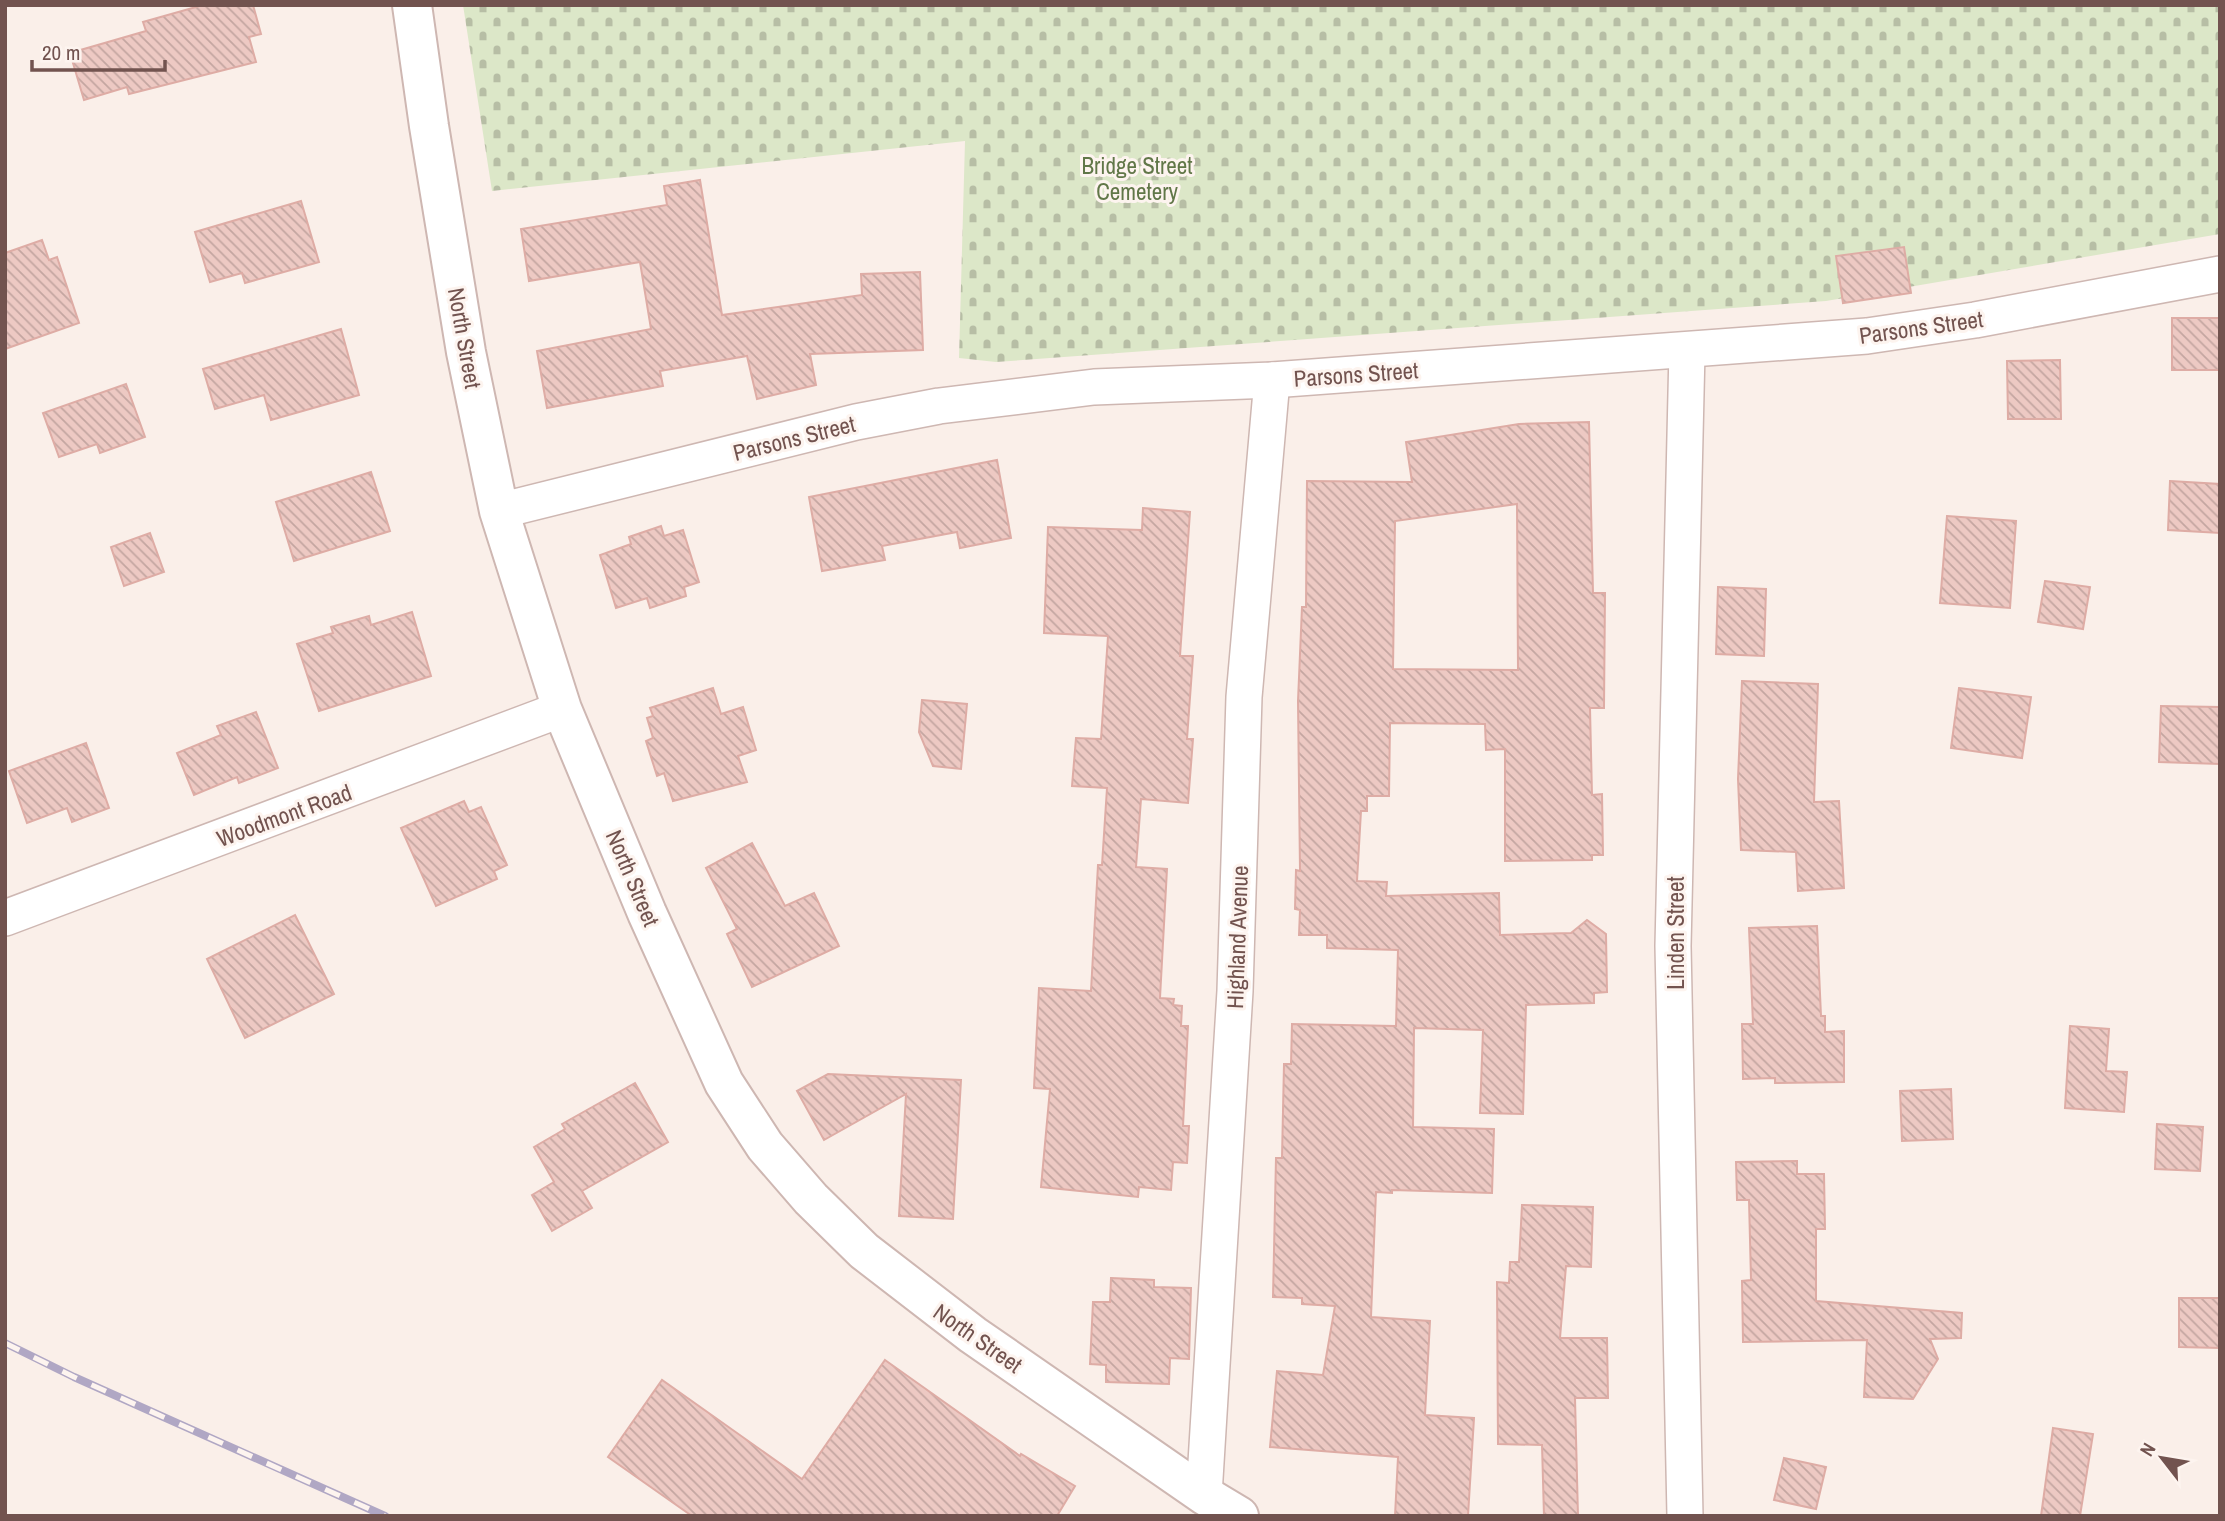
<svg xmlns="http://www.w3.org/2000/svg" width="2225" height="1521" viewBox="0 0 2225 1521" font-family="'Archivo Narrow',sans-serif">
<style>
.cemetery{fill:url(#cemetery-stones)}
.building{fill:url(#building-back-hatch);stroke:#deaca5;stroke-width:2;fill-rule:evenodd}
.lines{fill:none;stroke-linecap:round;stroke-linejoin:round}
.minor-casing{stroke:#ceb7b2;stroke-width:38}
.tertiary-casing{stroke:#ceb7b2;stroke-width:42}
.minor{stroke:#fff;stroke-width:35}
.tertiary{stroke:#fff;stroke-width:38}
.rail-casing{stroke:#b0a7c4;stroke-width:8}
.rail{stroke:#fdf4ef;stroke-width:5;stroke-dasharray:16;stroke-linecap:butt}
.labels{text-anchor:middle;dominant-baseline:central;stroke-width:6;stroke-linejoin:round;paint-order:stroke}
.park-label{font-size:23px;fill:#617748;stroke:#fdf4ef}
.street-label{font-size:23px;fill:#72534f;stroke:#fdf4ef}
</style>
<defs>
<pattern id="cemetery-stones" width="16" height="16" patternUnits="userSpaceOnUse" patternTransform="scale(1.75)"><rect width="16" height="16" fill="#dce7c8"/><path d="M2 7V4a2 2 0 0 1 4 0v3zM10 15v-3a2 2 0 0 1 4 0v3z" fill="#b7bea5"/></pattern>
<pattern id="building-back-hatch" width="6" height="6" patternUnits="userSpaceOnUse" patternTransform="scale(1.75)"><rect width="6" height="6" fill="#edc9c3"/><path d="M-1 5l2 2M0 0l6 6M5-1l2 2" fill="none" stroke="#c4a6a1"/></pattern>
</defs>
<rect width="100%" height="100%" fill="#faefe9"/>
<path class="cemetery" d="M 463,5 L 2220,5 L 2220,234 L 1826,301 L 996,362 L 959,358 L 965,141 L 492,191 Z"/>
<g class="building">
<path d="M 203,5 L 253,5 L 261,34 L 249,37 L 256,62 L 129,94 L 127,87 L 84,100 L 70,53 L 146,31 L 143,22 Z"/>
<path d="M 700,180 L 722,315 L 862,295 L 861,274 L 920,272 L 923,350 L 810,354 L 816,385 L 757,399 L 747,356 L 660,371 L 663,386 L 547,408 L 537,351 L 651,329 L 640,262 L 529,281 L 521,229 L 667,205 L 664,186 Z"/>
<path d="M 301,201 L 319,262 L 245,283 L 242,273 L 210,282 L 195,232 Z"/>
<path d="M 42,240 L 49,260 L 57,257 L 79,323 L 5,349 L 5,253 Z"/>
<path d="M 1904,247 L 1911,293 L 1843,303 L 1836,256 Z"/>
<rect x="2172" y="318" width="48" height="52"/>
<path d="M 341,329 L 359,395 L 271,420 L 264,395 L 215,409 L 203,369 Z"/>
<path d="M 2060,360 L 2061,419 L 2008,419 L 2007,361 Z"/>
<path d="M 126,384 L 145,437 L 100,453 L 97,444 L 59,457 L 43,413 Z"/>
<path d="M 1589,422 L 1593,593 L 1605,593 L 1604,708 L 1590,708 L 1592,795 L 1602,794 L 1603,855 L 1592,855 L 1592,860 L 1505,861 L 1505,749 L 1486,750 L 1485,724 L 1390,723 L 1389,796 L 1367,796 L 1367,811 L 1361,811 L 1357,881 L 1387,882 L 1386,896 L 1499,893 L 1500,935 L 1571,933 L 1587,920 L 1606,934 L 1607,992 L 1594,993 L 1594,1003 L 1526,1005 L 1523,1114 L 1480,1113 L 1483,1030 L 1414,1028 L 1413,1127 L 1494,1129 L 1492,1193 L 1392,1190 L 1392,1193 L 1376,1192 L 1371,1317 L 1430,1321 L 1425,1415 L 1474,1418 L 1468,1516 L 1395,1516 L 1398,1457 L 1270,1447 L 1277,1371 L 1323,1375 L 1335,1306 L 1302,1304 L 1302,1298 L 1273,1297 L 1276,1158 L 1282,1158 L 1284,1064 L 1291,1064 L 1292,1024 L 1396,1026 L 1398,950 L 1327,948 L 1327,935 L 1299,935 L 1300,910 L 1295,909 L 1296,870 L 1300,871 L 1298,701 L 1302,607 L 1306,607 L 1307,481 L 1412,482 L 1406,442 L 1519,424 ZM 1517,504 L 1518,670 L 1393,669 L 1395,521 Z"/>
<path d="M 997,460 L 1011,538 L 960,548 L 957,532 L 882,546 L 885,560 L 822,571 L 809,497 Z"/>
<path d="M 371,472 L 390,531 L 294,561 L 276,502 Z"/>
<path d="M 2170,481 L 2220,484 L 2220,533 L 2168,530 Z"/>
<path d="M 1143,508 L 1190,512 L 1180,656 L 1193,656 L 1187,739 L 1193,739 L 1188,803 L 1141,799 L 1136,867 L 1167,869 L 1160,998 L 1174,999 L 1173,1005 L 1182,1006 L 1181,1026 L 1188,1026 L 1183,1126 L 1189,1126 L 1187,1163 L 1173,1162 L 1171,1190 L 1139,1187 L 1138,1197 L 1041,1187 L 1050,1089 L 1034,1088 L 1039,988 L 1091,991 L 1098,865 L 1102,865 L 1107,788 L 1072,786 L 1076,738 L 1101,739 L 1108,636 L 1044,633 L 1048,527 L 1142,530 Z"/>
<path d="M 1947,516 L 2016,521 L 2010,608 L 1940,603 Z"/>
<path d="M 661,526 L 664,536 L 683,530 L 699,582 L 684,587 L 686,596 L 650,608 L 647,598 L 616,608 L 600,555 L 631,544 L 629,537 Z"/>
<path d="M 150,533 L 164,572 L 124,586 L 111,547 Z"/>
<path d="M 2045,581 L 2090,587 L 2083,629 L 2038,622 Z"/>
<path d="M 1718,587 L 1766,589 L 1764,656 L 1716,654 Z"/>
<path d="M 412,612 L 431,676 L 319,711 L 297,644 L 333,633 L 331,627 L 369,616 L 371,625 Z"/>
<path d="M 1742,681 L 1818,684 L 1814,802 L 1839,801 L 1844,888 L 1798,891 L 1796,852 L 1741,850 L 1738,779 Z"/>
<path d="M 713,688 L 721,714 L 743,707 L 756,750 L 738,756 L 747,782 L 673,801 L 664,773 L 657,776 L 646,741 L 653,738 L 647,718 L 653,716 L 650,708 Z"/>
<path d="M 1959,688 L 2031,697 L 2022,758 L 1951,748 Z"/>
<path d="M 922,700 L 967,704 L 961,769 L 933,766 L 919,732 Z"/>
<path d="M 2161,706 L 2220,707 L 2220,764 L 2159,762 Z"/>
<path d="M 256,712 L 278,768 L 239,783 L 237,777 L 194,795 L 177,753 L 221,735 L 217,726 Z"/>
<path d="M 86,743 L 109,808 L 72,822 L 67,808 L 27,823 L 9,771 Z"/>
<path d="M 464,801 L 469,812 L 481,807 L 507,865 L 494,871 L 497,879 L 436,906 L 401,828 Z"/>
<path d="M 752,843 L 785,906 L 814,893 L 839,946 L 752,987 L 727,934 L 737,929 L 706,868 Z"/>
<path d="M 295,915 L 334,994 L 245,1038 L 207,959 Z"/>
<path d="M 1817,926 L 1821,1016 L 1825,1016 L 1825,1032 L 1844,1031 L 1844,1082 L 1775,1083 L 1775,1078 L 1743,1079 L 1742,1024 L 1753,1024 L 1749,928 Z"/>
<path d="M 2070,1026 L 2109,1029 L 2106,1071 L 2127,1072 L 2124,1112 L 2065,1108 Z"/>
<path d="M 828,1074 L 961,1080 L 953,1219 L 899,1216 L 906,1094 L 824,1140 L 797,1091 Z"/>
<path d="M 635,1083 L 668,1142 L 582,1191 L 592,1208 L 552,1231 L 532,1195 L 554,1182 L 534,1147 L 565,1129 L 562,1124 Z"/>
<path d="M 1951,1089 L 1953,1139 L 1902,1141 L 1900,1091 Z"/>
<path d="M 2157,1124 L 2203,1127 L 2200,1171 L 2155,1169 Z"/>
<path d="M 1797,1161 L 1797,1174 L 1824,1174 L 1825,1229 L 1816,1229 L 1816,1301 L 1962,1313 L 1961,1338 L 1930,1339 L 1938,1359 L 1913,1399 L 1864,1397 L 1867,1340 L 1743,1342 L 1742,1281 L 1751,1280 L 1749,1200 L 1737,1200 L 1736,1162 Z"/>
<path d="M 1522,1205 L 1593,1207 L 1591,1267 L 1566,1266 L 1560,1338 L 1607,1338 L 1608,1398 L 1575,1398 L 1578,1516 L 1544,1516 L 1542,1445 L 1498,1444 L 1497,1282 L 1509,1283 L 1510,1262 L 1519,1262 Z"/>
<path d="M 1111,1278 L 1154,1280 L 1154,1287 L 1191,1288 L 1189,1359 L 1170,1358 L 1169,1384 L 1106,1382 L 1106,1365 L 1090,1364 L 1093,1302 L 1110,1302 Z"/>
<path d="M 2179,1298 L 2220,1298 L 2220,1348 L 2179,1347 Z"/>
<path d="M 885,1360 L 1020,1456 L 1021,1454 L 1075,1486 L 1057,1516 L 692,1516 L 608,1457 L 662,1380 L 802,1479 Z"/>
<path d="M 2053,1428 L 2093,1434 L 2080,1516 L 2041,1516 Z"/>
<path d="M 1784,1458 L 1826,1467 L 1816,1509 L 1774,1500 Z"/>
</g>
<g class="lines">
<defs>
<g id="minor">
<path d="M 499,511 L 856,422 L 939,406 L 1094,387 L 1272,380 L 1867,336 L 1975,320 L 2220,274"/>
<path d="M 5,918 L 562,709"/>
<path d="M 1204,1495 L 1235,991 L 1244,697 L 1272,380"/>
<path d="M 1685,1516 L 1673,946 L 1687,351"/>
</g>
<path id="tertiary" d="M 412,5 L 429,126 L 466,352 L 499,511 L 562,709 L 647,913 L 724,1083 L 765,1146 L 811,1199 L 864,1251 L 973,1335 L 1204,1495 L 1239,1516"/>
</defs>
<use href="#minor" class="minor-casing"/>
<use href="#tertiary" class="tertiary-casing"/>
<use href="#minor" class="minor"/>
<use href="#tertiary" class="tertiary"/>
<defs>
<path id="rail" d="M 5,1343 L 74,1377 L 385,1516"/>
</defs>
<use href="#rail" class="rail-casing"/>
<use href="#rail" class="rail"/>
</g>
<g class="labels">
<g class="park-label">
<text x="1137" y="165">Bridge Street<tspan x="1137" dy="26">Cemetery</tspan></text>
</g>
<g class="street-label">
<text transform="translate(1921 327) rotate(-8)">Parsons Street</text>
<text transform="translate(465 338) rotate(80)">North Street</text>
<text transform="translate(1356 374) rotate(-4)">Parsons Street</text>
<text transform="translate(794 438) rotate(-14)">Parsons Street</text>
<text transform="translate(284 815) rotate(-20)">Woodmont Road</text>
<text transform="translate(633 878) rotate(67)">North Street</text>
<text transform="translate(1675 933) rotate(-90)">Linden Street</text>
<text transform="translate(1237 937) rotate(-88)">Highland Avenue</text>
<text transform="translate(978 1338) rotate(35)">North Street</text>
</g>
</g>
<rect width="2225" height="1521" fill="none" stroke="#72534f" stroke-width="14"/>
<g transform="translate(2162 1458) rotate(301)" stroke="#fdf4ef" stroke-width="5" paint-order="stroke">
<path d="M0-5L12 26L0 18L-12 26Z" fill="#72534f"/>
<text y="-10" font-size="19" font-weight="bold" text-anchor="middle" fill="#72534f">N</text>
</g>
<path d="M32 60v10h133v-10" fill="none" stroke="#72534f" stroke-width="3.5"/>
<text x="42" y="60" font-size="21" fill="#72534f" stroke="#fdf4ef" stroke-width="5" paint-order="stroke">20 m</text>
</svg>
